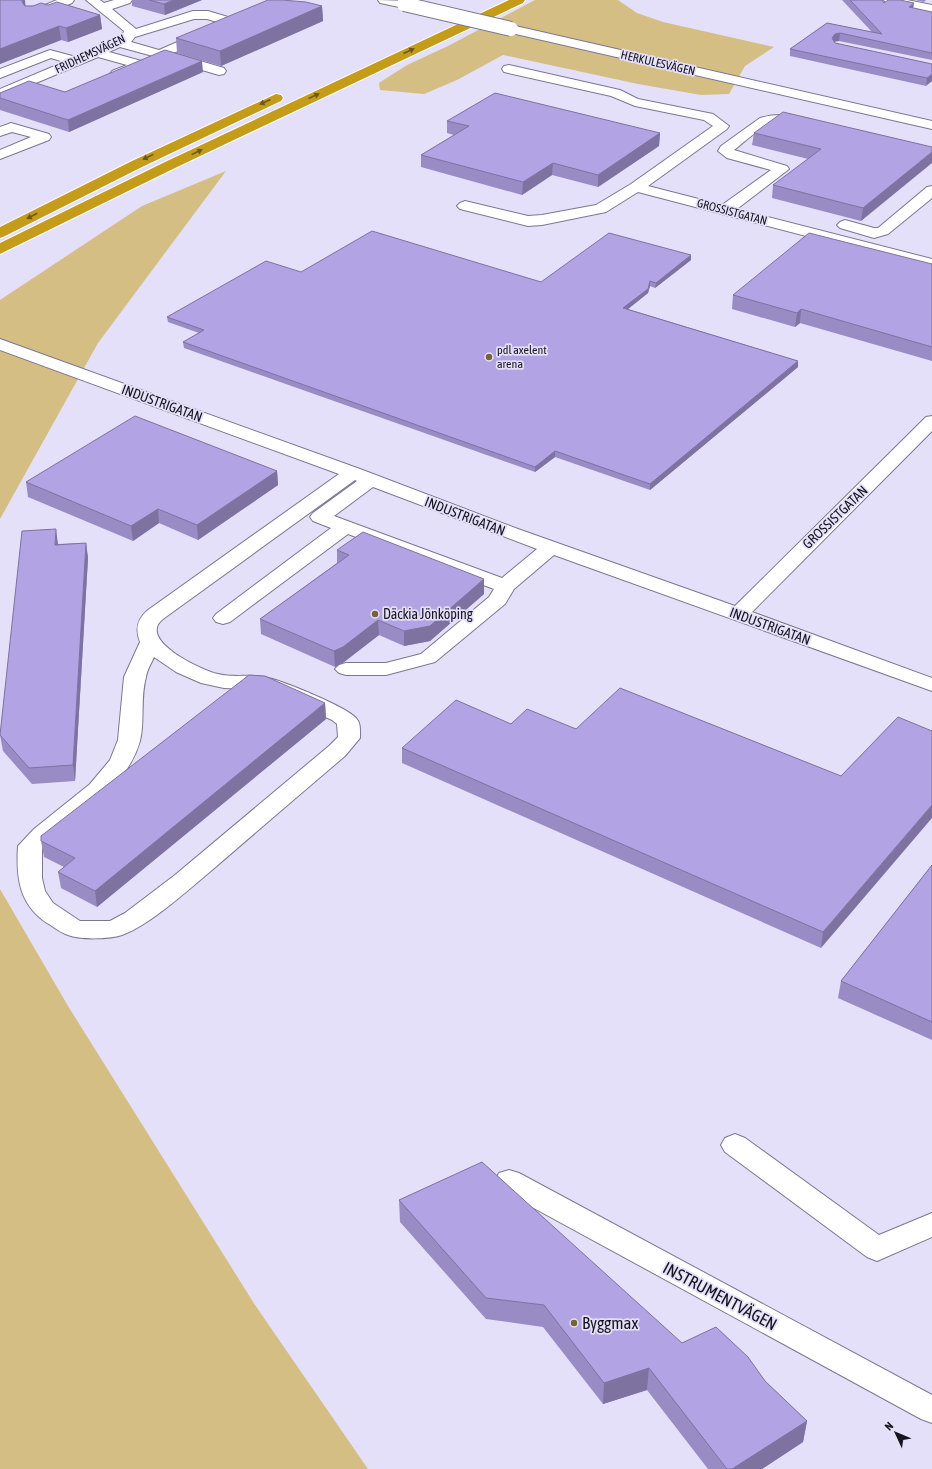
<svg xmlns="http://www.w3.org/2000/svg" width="932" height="1469" viewBox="0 0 932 1469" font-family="'Asap Condensed',sans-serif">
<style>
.green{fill:#d4be83}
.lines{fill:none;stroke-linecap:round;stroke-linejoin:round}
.minor-casing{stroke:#7c778f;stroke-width:2}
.highway-casing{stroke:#fff;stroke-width:2}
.minor{fill:#fff;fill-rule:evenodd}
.highway{fill:#c49c19;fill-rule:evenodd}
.minor-bridge-casing{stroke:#7c778f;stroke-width:16;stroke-linecap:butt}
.minor-bridge{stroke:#fff;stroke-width:14}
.wall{fill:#998cc4}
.shaded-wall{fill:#7d72a0}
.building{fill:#b2a3e4;stroke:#7d72a0}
.oneway{fill:#6d581b}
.poi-dot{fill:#766432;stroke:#e5e0fa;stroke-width:1.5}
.labels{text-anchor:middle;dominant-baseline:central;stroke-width:3.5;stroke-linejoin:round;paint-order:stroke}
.far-street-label{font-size:12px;fill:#16141d;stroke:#e5e0fa}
.far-poi-label{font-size:12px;fill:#16141d;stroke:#e5e0fa;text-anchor:start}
.street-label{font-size:14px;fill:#16141d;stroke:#e5e0fa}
.poi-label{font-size:14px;fill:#16141d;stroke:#e5e0fa;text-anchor:start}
.near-street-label{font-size:17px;fill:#16141d;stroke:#e5e0fa}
.near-poi-label{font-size:17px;fill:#16141d;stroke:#e5e0fa;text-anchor:start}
</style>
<rect width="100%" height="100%" fill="#e5e0fa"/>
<g class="green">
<path d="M 535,0 L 618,0 L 637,13 L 663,22 L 774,47 L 745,66 L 729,94 L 701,95 L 638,84 L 503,55 L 457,80 L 424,94 L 380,90 L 379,83 L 407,65 L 448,46 Z"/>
<path d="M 226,171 L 98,343 L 0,519 L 0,300 L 142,206 Z"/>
<path d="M 0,889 L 68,1006 L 255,1305 L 368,1469 L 0,1469 Z"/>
</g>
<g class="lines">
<defs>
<g id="minor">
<path d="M 57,0 L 74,0 L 72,3 L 36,18 L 28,18 L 26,15 L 28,12 Z"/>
<path d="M 86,0 L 100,0 L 104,3 L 114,0 L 132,0 L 130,3 L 112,9 L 136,29 L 193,11 L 208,11 L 238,20 L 240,23 L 238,26 L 234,27 L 207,19 L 194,19 L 135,37 L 131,42 L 159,50 L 198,33 L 208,33 L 209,36 L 208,39 L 173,53 L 224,68 L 226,71 L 224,74 L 219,75 L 168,60 L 166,57 L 167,56 L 160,58 L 120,47 L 109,52 L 145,62 L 147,65 L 145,68 L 117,78 L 112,77 L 110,74 L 112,71 L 127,65 L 98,57 L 0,98 L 0,89 L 64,62 L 51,58 L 0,78 L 0,69 L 50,50 L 76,57 L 122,37 L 124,31 Z"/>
<path d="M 378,0 L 408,1 L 410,4 L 408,7 L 404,8 L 380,3 Z"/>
<path d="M 884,0 L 907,0 L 932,5 L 932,13 L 886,3 Z"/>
<path d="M 511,25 L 932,121 L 932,129 L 507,32 L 505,29 L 507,26 Z"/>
<path d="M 509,65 L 620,90 L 638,99 L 713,114 L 729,126 L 727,129 L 648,186 L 722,205 L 771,170 L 727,158 L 718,151 L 721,146 L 760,118 C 777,113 792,115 809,119 L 811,122 L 809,125 C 800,127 791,123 781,123 C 764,122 747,140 734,150 L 787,166 L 789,169 L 737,209 L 932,259 L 932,269 L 638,192 L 606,212 L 542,225 L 528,226 L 460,209 L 457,206 L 460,203 L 465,201 L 528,216 L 542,215 L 596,205 L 631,184 L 713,126 L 704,120 L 635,106 L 611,96 L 504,72 L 502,69 L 504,66 Z"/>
<path d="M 11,123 L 49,134 L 51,137 L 49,140 L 0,159 L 0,150 L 31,137 L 12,132 L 0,136 L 0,127 Z"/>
<path d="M 932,186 L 932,198 L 888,234 L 874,238 L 840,228 L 837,225 L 840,222 L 845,220 L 874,228 L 878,228 L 927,187 Z"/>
<path d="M 0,339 L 360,469 L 518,529 L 735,606 L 926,417 L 932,416 L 932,431 L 752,612 L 932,678 L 932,691 L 554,555 L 514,589 L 505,604 L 435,662 L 386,675 L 346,675 L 339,673 L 335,669 L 339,665 L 346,663 L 386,663 L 421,654 L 489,597 L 494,589 L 348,534 L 230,622 L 223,624 L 216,622 L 213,618 L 216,614 L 331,528 L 313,521 L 310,517 L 313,513 L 357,481 L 355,480 L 163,619 C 136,640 203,671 218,674 C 233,678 249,674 264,677 C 279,679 347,707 356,718 C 361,723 360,731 360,738 L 345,756 C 300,794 256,832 212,870 C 188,890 150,925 122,935 C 110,939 80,940 68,935 C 61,933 54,927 47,923 C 19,904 16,878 18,846 L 34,829 L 90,784 L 110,760 L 118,740 L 124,677 L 140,642 C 135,629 137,619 148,610 L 339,474 L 0,350 ZM 373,487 L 537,549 L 502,578 L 334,516 ZM 154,657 L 176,672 L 201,683 L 224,688 L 266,690 L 332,720 L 337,724 L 338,737 L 329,746 L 175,875 L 125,913 L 110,921 L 80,921 L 53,903 L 45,891 L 42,878 L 42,848 C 76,814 125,792 140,741 C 145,721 140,698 146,677 C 147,670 151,664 154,657 Z"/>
<path d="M 735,1134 L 745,1138 L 879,1235 L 932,1213 L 932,1237 L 877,1261 L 867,1257 L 725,1152 L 721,1145 L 725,1138 Z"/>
<path d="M 509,1170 L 519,1173 L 932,1395 L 932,1423 L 921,1419 L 499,1189 L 495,1181 L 499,1173 Z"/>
</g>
<g id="highway">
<path d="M 509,0 L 525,0 L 523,3 L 175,168 L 0,254 L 0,243 L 165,162 Z"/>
<path d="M 276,94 L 281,95 L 283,98 L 281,101 L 142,167 L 5,236 L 0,238 L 0,227 L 132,161 Z"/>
</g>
</defs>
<use href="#minor" class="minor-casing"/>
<use href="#highway" class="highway-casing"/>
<use href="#minor" class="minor"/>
<use href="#highway" class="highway"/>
<defs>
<path id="minor-bridge" d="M 404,4 L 511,29"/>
</defs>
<use href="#minor-bridge" class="minor-bridge-casing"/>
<use href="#minor-bridge" class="minor-bridge"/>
</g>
<g class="wall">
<path d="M 0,0 L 25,0 L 25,6 L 48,5 L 100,15 L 102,29 L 68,42 L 61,40 L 0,64 Z"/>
<path d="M 132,0 L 202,0 L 165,15 L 132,6 Z"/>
<path d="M 842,0 L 882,0 L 884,3 L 932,12 L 932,60 L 839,41 L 834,41 L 835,43 L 932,64 L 926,86 L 790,56 L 790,49 L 827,23 L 872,32 Z"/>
<path d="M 915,0 L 926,0 L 924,2 Z"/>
<path d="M 322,6 L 323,21 L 221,66 L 177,53 L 176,38 Z"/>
<path d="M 203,72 L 69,132 L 0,110 L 0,93 L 65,92 Z"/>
<path d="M 447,121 L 660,133 L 659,146 L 598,187 L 552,175 L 522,195 L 421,167 L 421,155 L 454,135 L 447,133 Z"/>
<path d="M 754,133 L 932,147 L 861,221 L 772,198 L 773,185 L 808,159 L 752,145 Z"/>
<path d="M 691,260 L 655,288 L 650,286 L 648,293 L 628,309 L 798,361 L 798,367 L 650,490 L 555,457 L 535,472 L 184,348 L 183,342 L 199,333 L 168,322 L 167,317 L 301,272 L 541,282 Z"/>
<path d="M 932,264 L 932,361 L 800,323 L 795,327 L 732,309 L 733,295 Z"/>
<path d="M 277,471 L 278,485 L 198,540 L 159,523 L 133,541 L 28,497 L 26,482 Z"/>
<path d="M 86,543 L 88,558 L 75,781 L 32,784 L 3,751 L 0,735 L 58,544 Z"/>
<path d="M 337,550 L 484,579 L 484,594 L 430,641 L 404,646 L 379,635 L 344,662 L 335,667 L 261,634 L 260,619 L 337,563 Z"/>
<path d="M 325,703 L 326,719 L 97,907 L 61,888 L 58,872 L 64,867 L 44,857 L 41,841 Z"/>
<path d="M 898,717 L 821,948 L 402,763 L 402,748 L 511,724 L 576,729 L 841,776 Z"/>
<path d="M 932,865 L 932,1040 L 838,998 L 841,981 Z"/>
<path d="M 399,1200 L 682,1343 L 765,1381 L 807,1421 L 803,1442 L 762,1469 L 708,1469 L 647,1390 L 603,1404 L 543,1327 L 486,1319 L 400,1222 Z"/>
</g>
<g class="shaded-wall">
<path d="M 23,0 L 25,0 L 26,11 L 22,2 Z"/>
<path d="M 174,0 L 202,0 L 165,15 L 164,4 Z"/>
<path d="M 914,3 L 913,10 L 909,7 Z"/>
<path d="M 322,6 L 323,21 L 221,66 L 220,51 Z"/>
<path d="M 100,15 L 102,29 L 68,42 L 66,28 Z"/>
<path d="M 59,26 L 61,40 L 0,64 L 0,49 Z"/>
<path d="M 840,33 L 839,41 L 834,42 L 832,38 L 835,34 Z"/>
<path d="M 202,61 L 203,72 L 69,132 L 68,120 Z"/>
<path d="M 932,74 L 932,81 L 926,86 L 927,78 Z"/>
<path d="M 660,133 L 659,146 L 598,187 L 598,175 Z"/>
<path d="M 932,152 L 932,163 L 861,221 L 863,208 Z"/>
<path d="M 553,163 L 552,175 L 522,195 L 523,182 Z"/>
<path d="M 691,255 L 691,260 L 655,288 L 656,283 Z"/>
<path d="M 650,281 L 650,286 L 648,293 L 623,313 L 623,308 Z"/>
<path d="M 801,309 L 800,323 L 795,327 L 797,313 Z"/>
<path d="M 798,361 L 798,367 L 650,490 L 650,484 Z"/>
<path d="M 555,451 L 555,457 L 535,472 L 535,467 Z"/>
<path d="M 277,471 L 278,485 L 198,540 L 197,525 Z"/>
<path d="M 158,509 L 159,523 L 133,541 L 131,526 Z"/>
<path d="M 56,529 L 58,544 L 57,559 L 55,545 Z"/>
<path d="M 86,543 L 88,558 L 75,781 L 73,765 Z"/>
<path d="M 484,579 L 484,594 L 430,641 L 404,646 L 404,631 Z"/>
<path d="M 378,620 L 379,635 L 344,662 L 335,667 L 334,651 Z"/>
<path d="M 325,703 L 326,719 L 97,907 L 95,891 Z"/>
<path d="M 932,805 L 932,818 L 821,948 L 823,932 Z"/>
<path d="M 649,1368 L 647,1390 L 603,1404 L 604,1383 Z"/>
<path d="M 807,1421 L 803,1442 L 762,1469 L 732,1469 Z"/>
</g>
<g class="building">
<path d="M 0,0 L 23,0 L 22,2 L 25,6 L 33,6 L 41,3 L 48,5 L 57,2 L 100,15 L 66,28 L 59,26 L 0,49 Z"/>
<path d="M 149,0 L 174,0 L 164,4 Z"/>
<path d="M 268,0 L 282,0 L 306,2 L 322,6 L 220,51 L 176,38 Z"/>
<path d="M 850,0 L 882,0 L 884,3 L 888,0 L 900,0 L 914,3 L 909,7 L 932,12 L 932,53 L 840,33 L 835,34 L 832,38 L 835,43 L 932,64 L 932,74 L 927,78 L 790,49 L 827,23 L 882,34 Z"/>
<path d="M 165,50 L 202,61 L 68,120 L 0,98 L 0,93 L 29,81 L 65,92 Z"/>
<path d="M 495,93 L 660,133 L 598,175 L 553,163 L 523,182 L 421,155 L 469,126 L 447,121 Z"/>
<path d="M 783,112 L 932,147 L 932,152 L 863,208 L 773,185 L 821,149 L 754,133 Z"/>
<path d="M 372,231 L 541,282 L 609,233 L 691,255 L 656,283 L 650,281 L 648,289 L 623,308 L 798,361 L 650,484 L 555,451 L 535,467 L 183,342 L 204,330 L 167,317 L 266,261 L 301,272 Z"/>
<path d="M 809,233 L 932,264 L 932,347 L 801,309 L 797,313 L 733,295 Z"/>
<path d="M 135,416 L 277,471 L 197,525 L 158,509 L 131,526 L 26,482 Z"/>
<path d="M 56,529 L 55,545 L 86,543 L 73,765 L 29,768 L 0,735 L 22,531 Z"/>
<path d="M 363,532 L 484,579 L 430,626 L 404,631 L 378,620 L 343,647 L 334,651 L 260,619 L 349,555 L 337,550 Z"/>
<path d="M 249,675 L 265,676 L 325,703 L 95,891 L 58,872 L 75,858 L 41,841 L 41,836 Z"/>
<path d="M 620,688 L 841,776 L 898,717 L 932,731 L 932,805 L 823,932 L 402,748 L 456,700 L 511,724 L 527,709 L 576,729 Z"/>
<path d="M 932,865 L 932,1022 L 841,981 Z"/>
<path d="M 482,1162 L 682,1343 L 716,1327 L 748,1357 L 765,1381 L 807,1421 L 732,1469 L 727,1469 L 649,1368 L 604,1383 L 544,1305 L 486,1298 L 399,1200 Z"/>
</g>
<defs><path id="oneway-solid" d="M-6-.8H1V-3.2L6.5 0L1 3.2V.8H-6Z"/></defs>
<g class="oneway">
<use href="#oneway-solid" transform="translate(409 51) rotate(-25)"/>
<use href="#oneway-solid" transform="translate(314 96) rotate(-25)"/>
<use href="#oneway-solid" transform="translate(265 102) rotate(155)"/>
<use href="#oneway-solid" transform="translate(197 152) rotate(-26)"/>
<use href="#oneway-solid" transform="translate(148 157) rotate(154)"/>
<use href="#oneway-solid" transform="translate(32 216) rotate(152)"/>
</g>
<g class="poi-dot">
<circle cx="489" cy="357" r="4"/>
<circle cx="375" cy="614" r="4"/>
<circle cx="574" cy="1323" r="4"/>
</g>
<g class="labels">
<g class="far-street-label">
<text transform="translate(90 54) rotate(-25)">FRIDHEMSVÄGEN</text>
<text transform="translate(658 63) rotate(13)">HERKULESVÄGEN</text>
<text transform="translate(732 212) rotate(15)">GROSSISTGATAN</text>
</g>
<g class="far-poi-label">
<text x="497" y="350">pdl axelent<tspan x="497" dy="14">arena</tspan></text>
</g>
<g class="street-label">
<text transform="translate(162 403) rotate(20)">INDUSTRIGATAN</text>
<text transform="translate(465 516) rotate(21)">INDUSTRIGATAN</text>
<text transform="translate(835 517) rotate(-44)">GROSSISTGATAN</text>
<text transform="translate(770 626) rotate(20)">INDUSTRIGATAN</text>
</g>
<g class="poi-label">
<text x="383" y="614">Däckia Jönköping</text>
</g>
<g class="near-street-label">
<text transform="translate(720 1296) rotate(28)">INSTRUMENTVÄGEN</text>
</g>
<g class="near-poi-label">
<text x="582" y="1323">Byggmax</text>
</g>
</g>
<g transform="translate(896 1433) rotate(314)" stroke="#e5e0fa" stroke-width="3" paint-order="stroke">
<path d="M0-3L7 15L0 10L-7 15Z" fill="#16141d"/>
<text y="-6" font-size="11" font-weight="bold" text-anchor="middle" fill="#16141d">N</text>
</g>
</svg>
